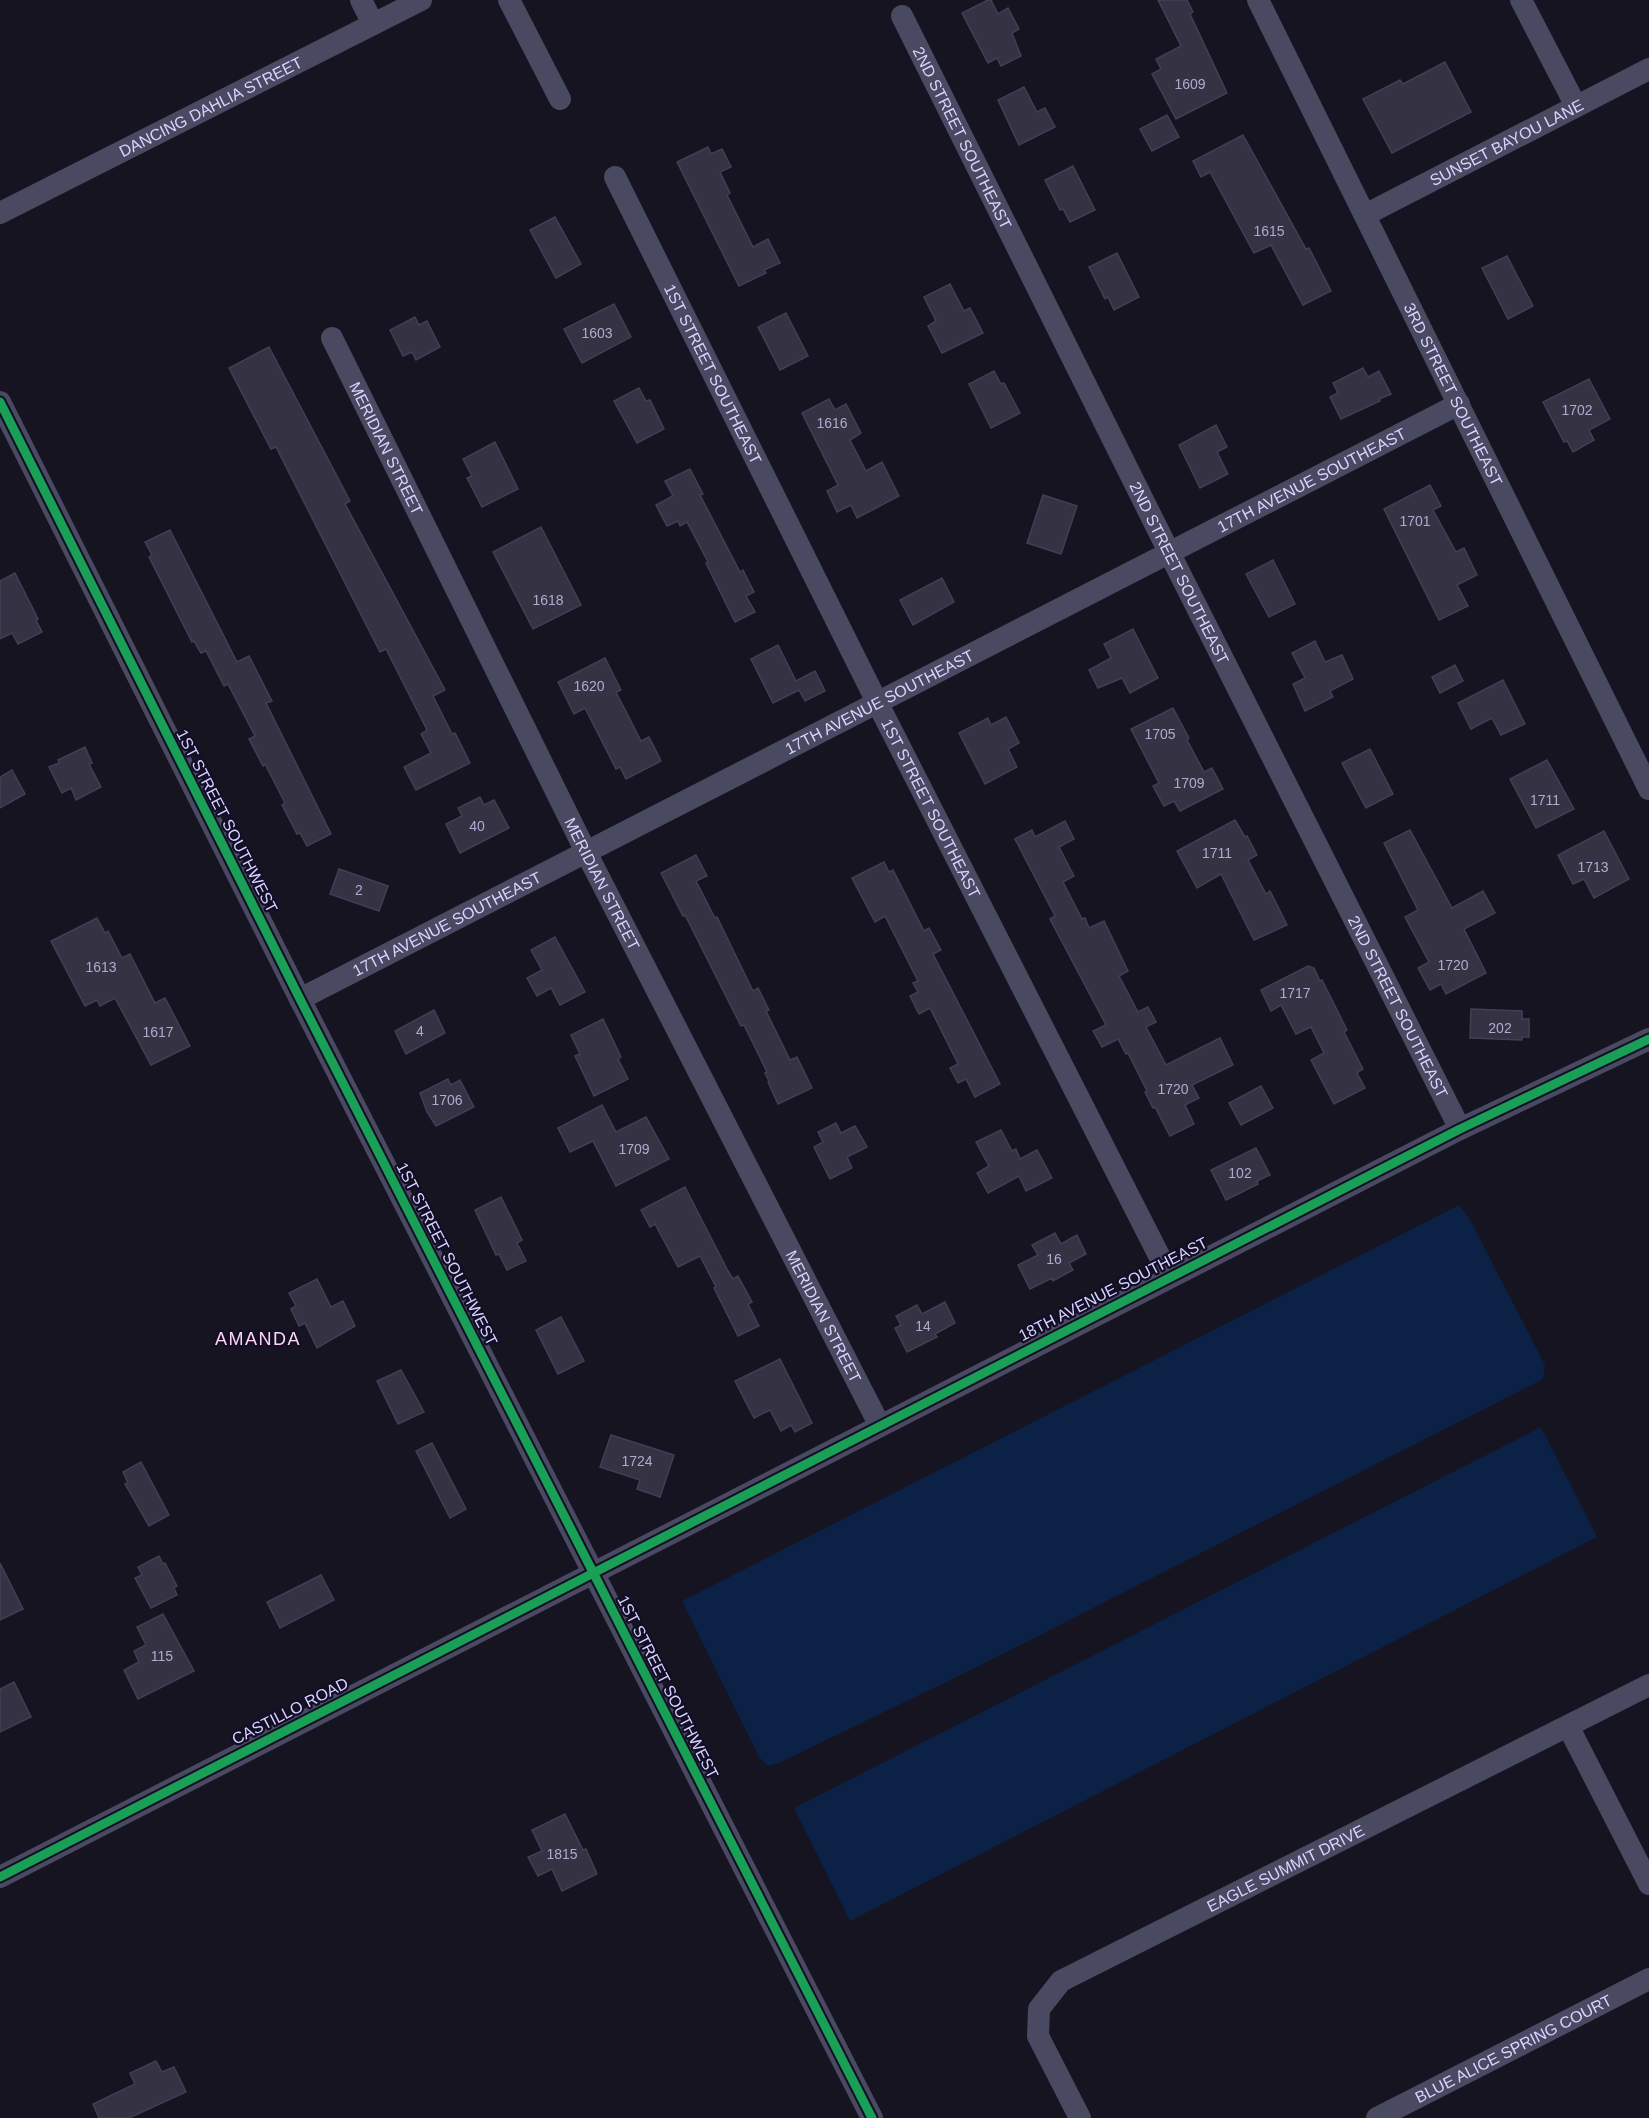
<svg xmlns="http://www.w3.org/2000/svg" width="1649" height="2118" viewBox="0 0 1649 2118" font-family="Helvetica,sans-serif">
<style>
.water{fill:#0b2145}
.building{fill:#343243;stroke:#433e55;stroke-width:1.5}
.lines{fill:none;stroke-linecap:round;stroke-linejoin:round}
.minor{stroke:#494961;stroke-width:22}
.cycleway-casing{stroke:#120e26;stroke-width:13}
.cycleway{stroke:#1a9f57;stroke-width:9}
.labels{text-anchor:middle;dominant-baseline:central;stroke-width:4.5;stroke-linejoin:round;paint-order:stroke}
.number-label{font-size:14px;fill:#afabd0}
.street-label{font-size:16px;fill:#d8d3ff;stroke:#120e26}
.neighbourhood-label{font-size:18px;letter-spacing:1.5px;fill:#ffd5f1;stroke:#120e26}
</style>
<rect width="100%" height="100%" fill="#161420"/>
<g class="water">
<path d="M 1459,1205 L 1468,1216 L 1545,1365 L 1543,1379 L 975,1668 L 779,1763 L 768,1766 L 759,1757 L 682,1601 Z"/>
<path d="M 1541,1427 L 1597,1537 L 850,1921 L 794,1808 Z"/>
</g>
<g class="building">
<path d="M 988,0 L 991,0 L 998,14 L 1008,8 L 1019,29 L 1012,33 L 1021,56 L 1001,66 L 997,58 L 988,63 L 962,13 Z"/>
<path d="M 1158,0 L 1187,0 L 1193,12 L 1190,14 L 1227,93 L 1176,119 L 1152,74 L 1161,69 L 1156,59 L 1181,46 Z"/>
<path d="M 1445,62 L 1471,112 L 1392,153 L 1363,99 L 1400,80 L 1403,84 Z"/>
<path d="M 1024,87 L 1037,112 L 1045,108 L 1055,127 L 1019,145 L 998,100 Z"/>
<path d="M 1167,115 L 1179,137 L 1152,151 L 1140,129 Z"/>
<path d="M 1243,135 L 1306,249 L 1309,248 L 1331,291 L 1303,305 L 1271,245 L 1254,253 L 1210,172 L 1201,177 L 1193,161 Z"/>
<path d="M 708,147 L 711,154 L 722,149 L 731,167 L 720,172 L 730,193 L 727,195 L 753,247 L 768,239 L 780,263 L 764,270 L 766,273 L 739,286 L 677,162 Z"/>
<path d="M 1073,166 L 1095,210 L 1070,222 L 1063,209 L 1060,210 L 1045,180 Z"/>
<path d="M 555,217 L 581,264 L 556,278 L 530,230 Z"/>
<path d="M 1117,253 L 1139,297 L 1114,310 L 1108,297 L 1105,299 L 1089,267 Z"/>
<path d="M 1507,256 L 1533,306 L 1508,319 L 1482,268 Z"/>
<path d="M 950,284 L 964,311 L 970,308 L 983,333 L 942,353 L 928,326 L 936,321 L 924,297 Z"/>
<path d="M 614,304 L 631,337 L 582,363 L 564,329 Z"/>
<path d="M 786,313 L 808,356 L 780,370 L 758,327 Z"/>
<path d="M 415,317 L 419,325 L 427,321 L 440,347 L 416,360 L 412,352 L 403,356 L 390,330 Z"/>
<path d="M 269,347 L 350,501 L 345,504 L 445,690 L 433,696 L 452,734 L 455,733 L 470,763 L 416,790 L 404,767 L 431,753 L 421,734 L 427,730 L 386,649 L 380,652 L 276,447 L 271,449 L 229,368 Z"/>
<path d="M 1363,368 L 1368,377 L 1379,371 L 1391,394 L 1379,399 L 1380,401 L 1341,419 L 1330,397 L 1338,393 L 1333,383 Z"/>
<path d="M 994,371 L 1001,384 L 1004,383 L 1020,413 L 991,428 L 969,384 Z"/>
<path d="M 1589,379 L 1610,419 L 1589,430 L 1594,440 L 1573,452 L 1567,441 L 1564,442 L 1543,402 Z"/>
<path d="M 639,388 L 646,401 L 650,400 L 664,429 L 637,443 L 614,401 Z"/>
<path d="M 829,399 L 835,410 L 846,404 L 861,433 L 850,440 L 866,471 L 882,462 L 899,496 L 857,518 L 851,505 L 837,512 L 827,491 L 838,485 L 802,413 Z"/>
<path d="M 1216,425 L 1227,447 L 1217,452 L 1228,474 L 1200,488 L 1179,445 Z"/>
<path d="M 495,442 L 518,489 L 482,507 L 467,478 L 472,476 L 463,459 Z"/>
<path d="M 690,469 L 703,494 L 700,495 L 740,572 L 743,570 L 754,592 L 746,596 L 755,612 L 735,622 L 706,563 L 708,562 L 687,522 L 680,526 L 678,521 L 667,526 L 656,505 L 673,496 L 665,481 Z"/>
<path d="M 1430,485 L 1441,506 L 1433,510 L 1456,552 L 1464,548 L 1477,575 L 1457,585 L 1468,606 L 1439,620 L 1384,509 Z"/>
<path d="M 1043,495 L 1077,506 L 1061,554 L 1027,543 Z"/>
<path d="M 541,527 L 581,605 L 533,629 L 493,552 Z"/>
<path d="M 170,530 L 237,662 L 249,656 L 272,701 L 266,703 L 331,834 L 307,846 L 300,833 L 297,834 L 282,805 L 285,803 L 265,764 L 263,766 L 249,739 L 255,736 L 228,684 L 224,686 L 206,651 L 201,653 L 194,641 L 192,642 L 149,557 L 152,555 L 145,542 Z"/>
<path d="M 1273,560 L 1295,604 L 1269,617 L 1246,574 Z"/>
<path d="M 15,573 L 38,619 L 36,620 L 42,632 L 18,644 L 12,633 L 0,639 L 0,581 Z"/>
<path d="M 942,578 L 954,602 L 913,625 L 900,600 Z"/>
<path d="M 1133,629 L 1158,678 L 1130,693 L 1122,678 L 1098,688 L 1089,670 L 1111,658 L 1104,644 Z"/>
<path d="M 1315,641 L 1325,662 L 1342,655 L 1353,679 L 1330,691 L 1333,697 L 1305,711 L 1293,684 L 1305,678 L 1292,653 Z"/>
<path d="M 778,645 L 796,681 L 815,671 L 825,691 L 805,701 L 799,690 L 773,703 L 751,659 Z"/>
<path d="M 605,658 L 621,690 L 616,692 L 641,741 L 649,737 L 661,761 L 626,779 L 620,767 L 616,769 L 585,708 L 574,714 L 558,682 Z"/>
<path d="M 1455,665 L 1463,681 L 1440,693 L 1432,677 Z"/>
<path d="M 1503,680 L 1525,724 L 1501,735 L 1492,718 L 1471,729 L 1458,703 Z"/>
<path d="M 1173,708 L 1189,738 L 1187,740 L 1204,772 L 1212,768 L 1223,789 L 1180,811 L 1174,801 L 1164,806 L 1153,786 L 1159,783 L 1131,729 Z"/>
<path d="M 1006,717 L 1019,743 L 1008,749 L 1017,767 L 985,784 L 959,733 L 988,718 L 991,725 Z"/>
<path d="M 85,747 L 92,763 L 89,764 L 101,787 L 76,800 L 71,788 L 62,793 L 49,767 L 59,763 L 58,760 Z"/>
<path d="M 1370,749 L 1393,794 L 1366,808 L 1342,763 Z"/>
<path d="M 1547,760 L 1574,809 L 1536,828 L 1510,779 Z"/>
<path d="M 12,770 L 25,794 L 0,808 L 0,777 Z"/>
<path d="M 480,797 L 484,805 L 494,800 L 509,828 L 460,853 L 446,824 L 462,816 L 458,808 Z"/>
<path d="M 1235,820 L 1245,837 L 1247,836 L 1257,855 L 1248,860 L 1266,894 L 1270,891 L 1287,925 L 1254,940 L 1221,874 L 1197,888 L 1177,851 Z"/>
<path d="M 1065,821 L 1074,839 L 1059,847 L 1074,876 L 1063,882 L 1082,919 L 1085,918 L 1089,928 L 1104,921 L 1128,971 L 1119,976 L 1138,1012 L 1148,1007 L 1156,1022 L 1146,1027 L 1166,1065 L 1220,1038 L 1233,1065 L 1192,1085 L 1199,1098 L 1185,1105 L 1194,1124 L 1170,1136 L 1155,1107 L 1153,1108 L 1145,1092 L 1147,1091 L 1128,1053 L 1126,1054 L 1118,1039 L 1102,1047 L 1093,1031 L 1106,1025 L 1050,919 L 1055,916 L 1015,839 L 1032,830 L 1035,837 Z"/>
<path d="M 1410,830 L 1452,908 L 1483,891 L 1495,913 L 1464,929 L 1486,973 L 1446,994 L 1441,984 L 1430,990 L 1418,968 L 1429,962 L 1405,917 L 1418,910 L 1384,843 Z"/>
<path d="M 1604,831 L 1629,879 L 1594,898 L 1584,879 L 1573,884 L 1558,855 Z"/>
<path d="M 696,855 L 707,876 L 696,881 L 715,918 L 717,917 L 753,991 L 758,988 L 769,1010 L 766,1011 L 790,1060 L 797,1057 L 812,1088 L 778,1104 L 768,1082 L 769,1081 L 765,1073 L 767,1072 L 744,1025 L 741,1026 L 685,915 L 683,916 L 661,873 Z"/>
<path d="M 884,862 L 889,872 L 893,870 L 924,931 L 929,928 L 941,950 L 933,954 L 1000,1084 L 975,1097 L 966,1079 L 958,1083 L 950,1068 L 958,1064 L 930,1008 L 919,1014 L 910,996 L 918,992 L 913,983 L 918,981 L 885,916 L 875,922 L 852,878 Z"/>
<path d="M 339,869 L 388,886 L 379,911 L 330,894 Z"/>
<path d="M 97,918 L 105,933 L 108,931 L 122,958 L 130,954 L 155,1003 L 165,998 L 190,1046 L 151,1065 L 115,998 L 100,1006 L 97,1000 L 85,1006 L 51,941 Z"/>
<path d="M 555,937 L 585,992 L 560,1005 L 551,988 L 537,996 L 527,978 L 542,970 L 531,950 Z"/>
<path d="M 1308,966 L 1314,968 L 1320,981 L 1322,980 L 1347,1030 L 1344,1032 L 1363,1069 L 1357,1073 L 1365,1088 L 1334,1104 L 1311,1060 L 1324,1053 L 1311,1027 L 1296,1034 L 1281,1005 L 1271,1011 L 1261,990 Z"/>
<path d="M 1471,1009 L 1522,1011 L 1522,1019 L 1529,1019 L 1529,1037 L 1522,1037 L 1522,1040 L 1470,1038 Z"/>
<path d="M 434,1010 L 445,1033 L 406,1054 L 395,1031 Z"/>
<path d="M 603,1019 L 621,1057 L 618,1059 L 628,1079 L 594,1096 L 575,1056 L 580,1054 L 571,1035 Z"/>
<path d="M 448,1079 L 451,1085 L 460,1080 L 474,1107 L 436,1126 L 427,1112 L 420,1093 Z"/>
<path d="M 1261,1086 L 1273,1108 L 1241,1125 L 1229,1103 Z"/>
<path d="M 602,1105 L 616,1132 L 646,1117 L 669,1159 L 616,1186 L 593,1141 L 570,1152 L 558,1128 Z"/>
<path d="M 836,1123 L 841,1133 L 855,1126 L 867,1147 L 847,1157 L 852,1168 L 830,1179 L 814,1147 L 823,1142 L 818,1132 Z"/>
<path d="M 1001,1130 L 1012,1151 L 1016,1149 L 1020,1159 L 1037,1150 L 1052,1178 L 1026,1191 L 1019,1176 L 988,1193 L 977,1173 L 989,1166 L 976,1142 Z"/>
<path d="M 1256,1148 L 1270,1175 L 1257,1181 L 1258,1184 L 1226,1200 L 1211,1170 Z"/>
<path d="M 685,1187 L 728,1271 L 733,1279 L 738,1276 L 752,1302 L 748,1304 L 759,1326 L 738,1336 L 714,1288 L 716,1287 L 700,1256 L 678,1267 L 655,1224 L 650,1227 L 641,1210 Z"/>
<path d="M 501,1197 L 522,1240 L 517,1243 L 526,1261 L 507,1270 L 499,1254 L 496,1255 L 475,1210 Z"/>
<path d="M 1055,1233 L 1061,1244 L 1077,1235 L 1086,1254 L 1069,1263 L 1073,1270 L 1053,1281 L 1052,1278 L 1030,1289 L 1018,1265 L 1038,1255 L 1032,1245 Z"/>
<path d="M 317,1279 L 331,1307 L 343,1301 L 355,1326 L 317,1348 L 305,1323 L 299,1326 L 291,1309 L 296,1306 L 289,1293 Z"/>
<path d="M 945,1302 L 955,1323 L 935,1334 L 937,1337 L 907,1352 L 895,1328 L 901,1325 L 896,1316 L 917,1305 L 922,1314 Z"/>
<path d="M 561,1317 L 584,1361 L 558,1374 L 536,1330 Z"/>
<path d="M 780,1359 L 812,1423 L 795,1432 L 791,1425 L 781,1431 L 770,1410 L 754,1418 L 735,1381 Z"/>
<path d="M 401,1370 L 424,1412 L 398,1424 L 377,1381 Z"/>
<path d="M 611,1435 L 674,1455 L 660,1497 L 637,1489 L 640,1480 L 600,1467 Z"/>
<path d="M 432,1443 L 466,1509 L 450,1518 L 416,1451 Z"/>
<path d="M 141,1462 L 169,1515 L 149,1526 L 125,1484 L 128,1483 L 123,1472 Z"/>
<path d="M 159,1556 L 163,1564 L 165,1563 L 177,1586 L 174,1588 L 177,1595 L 151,1608 L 135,1578 L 142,1575 L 138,1567 Z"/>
<path d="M 0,1563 L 23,1609 L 0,1620 Z"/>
<path d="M 321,1575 L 334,1600 L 280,1628 L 267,1602 Z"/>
<path d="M 163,1614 L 194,1671 L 138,1699 L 124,1670 L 139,1662 L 134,1651 L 146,1645 L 137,1627 Z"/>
<path d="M 14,1682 L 31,1717 L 0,1732 L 0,1689 Z"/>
<path d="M 565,1814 L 583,1850 L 586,1849 L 597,1874 L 562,1891 L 552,1869 L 538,1876 L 528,1857 L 542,1851 L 532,1830 Z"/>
<path d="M 156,2061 L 162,2072 L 174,2067 L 186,2092 L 129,2118 L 99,2118 L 93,2104 L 135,2084 L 130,2073 Z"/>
</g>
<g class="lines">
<g class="minor">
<path d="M 361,0 L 373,24"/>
<path d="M 509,0 L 560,99"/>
<path id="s1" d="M 1258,0 L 1649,789"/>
<path d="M 1521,0 L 1576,106"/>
<path id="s2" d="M 902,16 L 1169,552 L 1460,1129"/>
<path id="s3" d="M 615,177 L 877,702 L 1170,1277"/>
<path id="s4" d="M 0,213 L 421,0"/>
<path id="s5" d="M 1365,215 L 1649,69"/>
<path id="s6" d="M 332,338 L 586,852 L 880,1426"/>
<path d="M 0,402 L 300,999 L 872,2118"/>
<path id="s7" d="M 300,999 L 1459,404"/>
<path d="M 1568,1726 L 1649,1884"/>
<path d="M 0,1877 L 1460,1129 L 1649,1039"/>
<path id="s8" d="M 1080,2118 L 1038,2036 L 1039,2009 L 1061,1981 L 1649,1685"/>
<path id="s9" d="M 1377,2118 L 1649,1979"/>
</g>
<defs>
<g id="cycleway">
<path d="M 0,402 L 300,999 L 872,2118"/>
<path d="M 0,1877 L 1460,1129 L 1649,1039"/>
</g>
</defs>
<use href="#cycleway" class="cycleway-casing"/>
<use href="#cycleway" class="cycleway"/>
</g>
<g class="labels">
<g class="number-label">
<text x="1190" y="84">1609</text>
<text x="1269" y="231">1615</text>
<text x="597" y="333">1603</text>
<text x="1577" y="410">1702</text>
<text x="832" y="423">1616</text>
<text x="1415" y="521">1701</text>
<text x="548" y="600">1618</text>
<text x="589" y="686">1620</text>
<text x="1160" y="734">1705</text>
<text x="1189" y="783">1709</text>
<text x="1545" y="800">1711</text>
<text x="477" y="826">40</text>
<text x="1217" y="853">1711</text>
<text x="1593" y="867">1713</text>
<text x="359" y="890">2</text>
<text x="1453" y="965">1720</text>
<text x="101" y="967">1613</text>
<text x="1295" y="993">1717</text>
<text x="1500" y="1028">202</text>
<text x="420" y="1031">4</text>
<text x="158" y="1032">1617</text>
<text x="1173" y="1089">1720</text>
<text x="447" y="1100">1706</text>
<text x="634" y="1149">1709</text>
<text x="1240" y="1173">102</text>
<text x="1054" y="1259">16</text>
<text x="923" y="1326">14</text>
<text x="637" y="1461">1724</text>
<text x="162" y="1656">115</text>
<text x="562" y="1854">1815</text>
</g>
<g class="street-label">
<text stroke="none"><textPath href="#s4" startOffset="236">DANCING DAHLIA STREET</textPath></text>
<text stroke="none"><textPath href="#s2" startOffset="136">2ND STREET SOUTHEAST</textPath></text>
<text stroke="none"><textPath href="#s5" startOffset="159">SUNSET BAYOU LANE</textPath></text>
<text stroke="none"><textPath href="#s3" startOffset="220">1ST STREET SOUTHEAST</textPath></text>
<text stroke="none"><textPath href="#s1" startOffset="440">3RD STREET SOUTHEAST</textPath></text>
<text stroke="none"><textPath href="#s6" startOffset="123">MERIDIAN STREET</textPath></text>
<text stroke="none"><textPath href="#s7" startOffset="1137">17TH AVENUE SOUTHEAST</textPath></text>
<text stroke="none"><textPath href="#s2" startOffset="622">2ND STREET SOUTHEAST</textPath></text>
<text stroke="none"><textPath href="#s7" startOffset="651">17TH AVENUE SOUTHEAST</textPath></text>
<text stroke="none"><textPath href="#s3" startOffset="706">1ST STREET SOUTHEAST</textPath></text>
<text transform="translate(227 821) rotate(63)">1ST STREET SOUTHWEST</text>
<text stroke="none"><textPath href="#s6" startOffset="609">MERIDIAN STREET</textPath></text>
<text stroke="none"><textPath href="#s7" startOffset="165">17TH AVENUE SOUTHEAST</textPath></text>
<text stroke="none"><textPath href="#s2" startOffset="1108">2ND STREET SOUTHEAST</textPath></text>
<text transform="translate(447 1254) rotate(63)">1ST STREET SOUTHWEST</text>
<text transform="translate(1113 1289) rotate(-27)">18TH AVENUE SOUTHEAST</text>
<text stroke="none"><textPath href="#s6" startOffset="1095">MERIDIAN STREET</textPath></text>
<text transform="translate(668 1687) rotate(63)">1ST STREET SOUTHWEST</text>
<text transform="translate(290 1711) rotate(-27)">CASTILLO ROAD</text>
<text stroke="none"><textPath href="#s8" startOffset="406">EAGLE SUMMIT DRIVE</textPath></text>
<text stroke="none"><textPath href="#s9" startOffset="153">BLUE ALICE SPRING COURT</textPath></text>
</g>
<g class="neighbourhood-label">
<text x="258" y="1339">AMANDA</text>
</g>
</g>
</svg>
